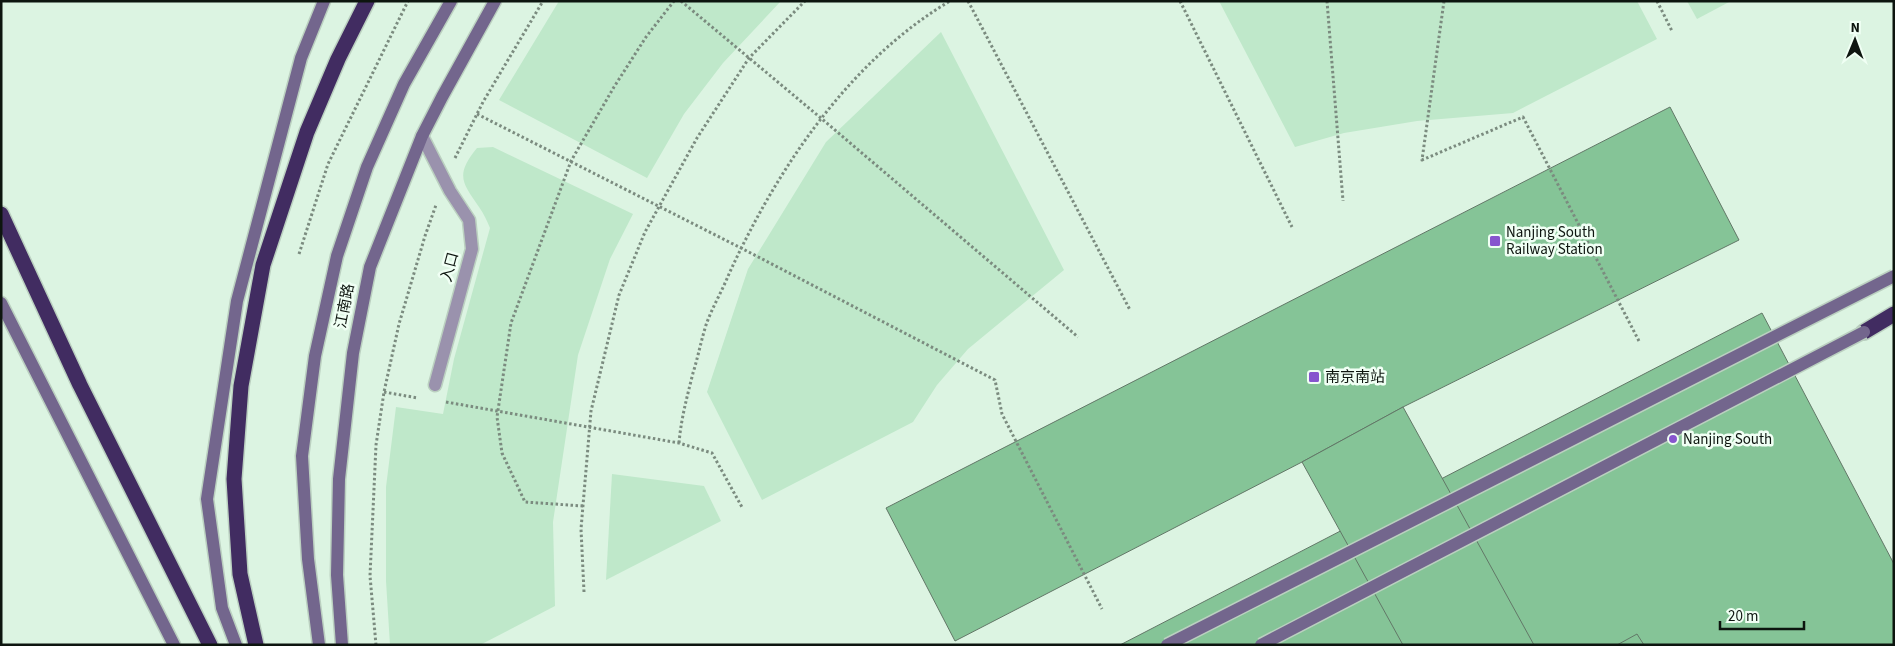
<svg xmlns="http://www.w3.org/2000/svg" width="1895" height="646" viewBox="0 0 1895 646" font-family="'Source Sans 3','Noto Sans SC',sans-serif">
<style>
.green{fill:#bfe8ca}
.building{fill:#85c497;stroke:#627767}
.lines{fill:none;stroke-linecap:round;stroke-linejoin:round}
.lane-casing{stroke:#bbd0c0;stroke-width:15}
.secondary-casing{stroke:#bbd0c0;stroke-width:15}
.highway-casing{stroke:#bbd0c0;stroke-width:18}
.path{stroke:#7b8b7f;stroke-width:3;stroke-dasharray:2.5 2.5;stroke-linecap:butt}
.lane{stroke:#9a92ad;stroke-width:12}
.secondary{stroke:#73668d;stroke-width:12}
.highway{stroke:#412c61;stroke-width:15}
.secondary-bridge-casing{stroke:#bbd0c0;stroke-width:15;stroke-linecap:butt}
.secondary-bridge{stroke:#73668d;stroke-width:12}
.poi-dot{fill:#8755ce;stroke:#f0fff4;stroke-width:2}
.labels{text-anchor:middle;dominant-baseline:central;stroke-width:5;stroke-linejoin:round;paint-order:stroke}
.poi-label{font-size:15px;fill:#0d150f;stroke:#f0fff4;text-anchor:start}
.street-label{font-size:15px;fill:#0d150f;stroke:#f0fff4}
</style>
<rect width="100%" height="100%" fill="#dcf4e2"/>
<g class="green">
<path d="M 559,1 L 781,1 L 723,63 L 684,114 L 647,178 L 499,100 Z"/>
<path d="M 1219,1 L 1637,1 L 1657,39 L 1513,113 L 1417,121 L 1344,133 L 1295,147 Z"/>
<path d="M 1687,1 L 1731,1 L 1697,19 Z"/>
<path d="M 941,32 L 1064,270 L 968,349 L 937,385 L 913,422 L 762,500 L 707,392 L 748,269 L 826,142 Z"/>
<path d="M 493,147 L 633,214 L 610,259 L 578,355 L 553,522 L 555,606 L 480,645 L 390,645 L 386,581 L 386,487 L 396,407 L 443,414 L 454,359 L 490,228 C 487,221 484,214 479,207 C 462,182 455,175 477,148 Z"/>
<path d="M 612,474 L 704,486 L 721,521 L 606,580 Z"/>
</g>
<g class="building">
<path d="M 1670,107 L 1739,240 L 1403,407 L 1302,462 L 955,641 L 886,508 Z"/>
<path d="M 1762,313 L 1894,564 L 1894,645 L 1120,645 Z"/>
<path d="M 1403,407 L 1534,645 L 1403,645 L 1302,462 Z"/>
<path d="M 1637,634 L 1644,645 L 1617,645 Z"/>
</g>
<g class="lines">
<defs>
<path id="lane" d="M 422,136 L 450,191 L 469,220 L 472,249 L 435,385"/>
<g id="secondary">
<path d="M 1,303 L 174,645"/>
<path d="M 236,645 L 222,608 L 207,499 L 237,301 L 301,58 L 324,1"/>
<path d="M 319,645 L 308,559 L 302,456 L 315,356 L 337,256 L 367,167 L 404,84 L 451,1"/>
<path d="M 342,645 L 337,575 L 339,479 L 353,353 L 370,267 L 422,136 L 442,97 L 495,1"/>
</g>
<g id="highway">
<path d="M 1,214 L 80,385 L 210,645"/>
<path d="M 1864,332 L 1894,314"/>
<path d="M 256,645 L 240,574 L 234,479 L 241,386 L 263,265 L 307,132 L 338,59 L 367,1"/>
</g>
</defs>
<use href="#lane" class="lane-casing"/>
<use href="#secondary" class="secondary-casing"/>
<use href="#highway" class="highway-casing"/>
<g class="path">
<path d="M 681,1 L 822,119 L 1078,337"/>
<path d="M 968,1 L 1130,310"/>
<path d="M 1180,1 L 1292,227"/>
<path d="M 1327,1 L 1343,201"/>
<path d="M 1444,1 L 1422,160 L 1523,117 L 1640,343"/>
<path d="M 1657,1 L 1672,31"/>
<path d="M 477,114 L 741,248 L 995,380 L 1002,414 L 1102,609"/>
<path d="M 455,158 L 483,102 L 543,1"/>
<path d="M 299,254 L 328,164 L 408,1"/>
<path d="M 384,392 L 418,398"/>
<path d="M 446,402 L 679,443 L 712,453 L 743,509"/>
<path d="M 679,443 C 681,419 687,397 693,373 C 698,357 701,341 706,325 C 712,308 722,291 729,274 C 777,169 849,61 950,1"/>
<path d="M 583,506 L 525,502 L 502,453 L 497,417 L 511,323 L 571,161 L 614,87 L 646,37 L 674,1"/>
<path d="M 584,592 L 581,529 L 591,411 L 619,295 L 645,232 L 697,138 L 749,58 L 805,1"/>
<path d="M 376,645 L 370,576 L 376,445 L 384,392 L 399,324 L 425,236 L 436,205"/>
</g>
<use href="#lane" class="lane"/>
<use href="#secondary" class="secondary"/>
<use href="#highway" class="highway"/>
<defs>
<g id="secondary-bridge">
<path d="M 1167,645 L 1894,276"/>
<path d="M 1261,645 L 1864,332"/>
</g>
</defs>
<use href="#secondary-bridge" class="secondary-bridge-casing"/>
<use href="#secondary-bridge" class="secondary-bridge"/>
</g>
<g class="poi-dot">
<rect x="1489" y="235" width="12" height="12" rx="2.5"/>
<rect x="1308" y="371" width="12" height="12" rx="2.5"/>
<circle cx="1673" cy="439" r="5"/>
</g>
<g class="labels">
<g class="poi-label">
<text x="1506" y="232">Nanjing South<tspan x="1506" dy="17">Railway Station</tspan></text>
<text x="1325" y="377">南京南站</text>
<text x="1683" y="439">Nanjing South</text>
</g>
<g class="street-label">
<text transform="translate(450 267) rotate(-75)">入口</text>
<text transform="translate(345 306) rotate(-79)">江南路</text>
</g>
</g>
<rect width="1895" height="646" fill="none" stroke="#0d150f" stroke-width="5"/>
<g transform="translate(1855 40) rotate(1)" stroke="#f0fff4" stroke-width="4" paint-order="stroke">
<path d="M0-4L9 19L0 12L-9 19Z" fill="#0d150f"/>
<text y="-8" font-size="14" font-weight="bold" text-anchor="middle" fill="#0d150f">N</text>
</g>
<path d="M1720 621v8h84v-8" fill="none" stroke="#0d150f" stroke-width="2.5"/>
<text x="1728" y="621" font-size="15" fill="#0d150f" stroke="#f0fff4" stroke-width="4" paint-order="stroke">20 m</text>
</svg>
